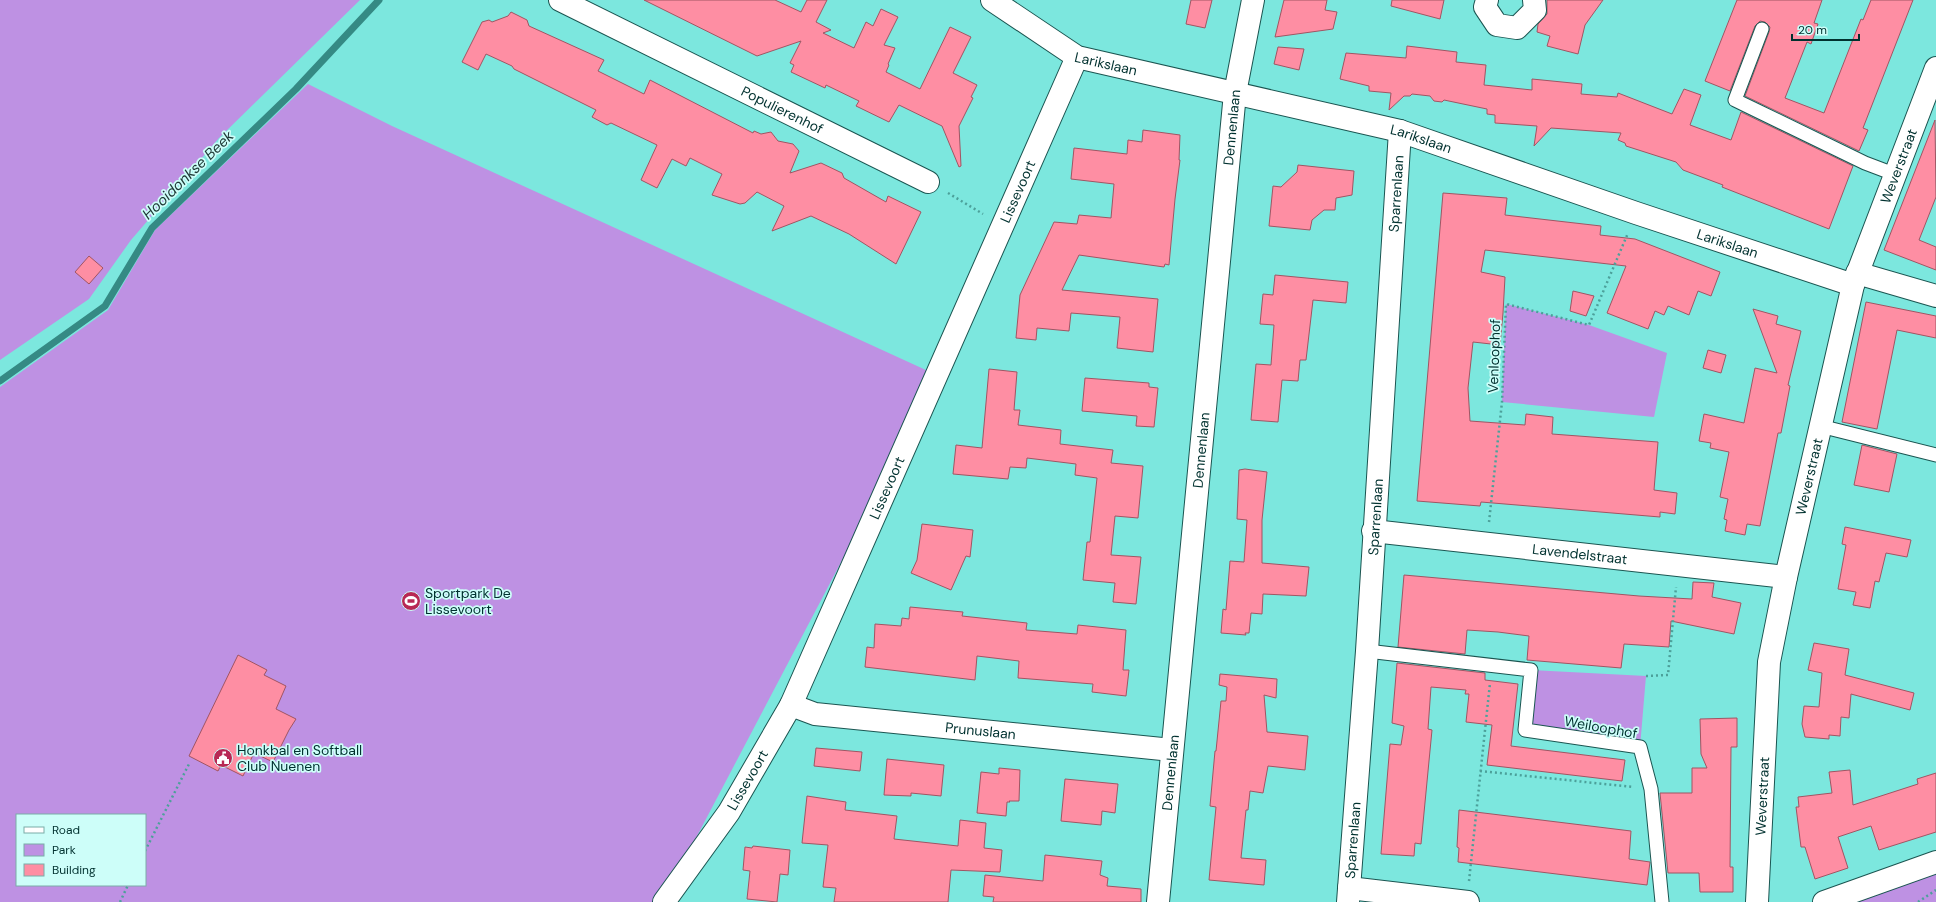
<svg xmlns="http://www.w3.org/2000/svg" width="1936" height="902" viewBox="0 0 1936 902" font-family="'DM Sans',sans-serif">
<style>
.green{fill:#be91e3;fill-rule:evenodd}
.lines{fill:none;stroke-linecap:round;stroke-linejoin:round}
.stream{stroke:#358a84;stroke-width:7}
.building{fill:#fe8ea3;stroke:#a05563}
.service-casing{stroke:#1b5551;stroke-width:15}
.minor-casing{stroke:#1b5551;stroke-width:24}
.path{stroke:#4ca09a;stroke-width:2.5;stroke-dasharray:2 3;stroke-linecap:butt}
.service{stroke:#fff;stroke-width:13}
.minor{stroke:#fff;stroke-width:22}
.labels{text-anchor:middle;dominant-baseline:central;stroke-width:3.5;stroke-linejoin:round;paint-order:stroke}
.street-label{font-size:14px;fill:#00312f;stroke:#cdfef9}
.poi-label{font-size:14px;fill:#00312f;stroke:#cdfef9;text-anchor:start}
.water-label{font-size:15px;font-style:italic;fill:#1c3734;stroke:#cdfef9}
</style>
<rect width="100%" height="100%" fill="#7ce7de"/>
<g class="green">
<path d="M 0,0 L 360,0 L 219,138 L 131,240 L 89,299 L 0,360 Z"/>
<path d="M 308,84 L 392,126 L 939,376 L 676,876 L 652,902 L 0,902 L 0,387 L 108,310 L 155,230 ZM 17,815 L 145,815 L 145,885 L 17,885 Z"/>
<path d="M 1506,304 L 1589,325 L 1667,353 L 1654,417 L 1502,402 Z"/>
<path d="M 1531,670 L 1646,676 L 1640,747 L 1525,730 Z"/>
<path d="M 1936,874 L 1936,902 L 1851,902 Z"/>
</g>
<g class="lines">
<path class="stream" d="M 0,381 L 105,306 L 152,228 L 296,89 L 379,0"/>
</g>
<g class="building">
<path d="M 644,0 L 775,0 L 801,12 L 807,0 L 827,0 L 816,22 L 831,30 L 823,33 L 854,48 L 866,22 L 873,26 L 881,9 L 898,17 L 884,45 L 895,48 L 888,64 L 889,65 L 886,72 L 920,89 L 950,27 L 971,37 L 953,73 L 977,85 L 971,97 L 973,98 L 959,126 L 961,166 L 959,167 L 942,126 L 899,105 L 889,122 L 856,106 L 859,101 L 826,85 L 825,88 L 791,72 L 794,65 L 790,63 L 801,41 L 757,56 Z"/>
<path d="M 1191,0 L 1212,0 L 1205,28 L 1186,24 Z"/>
<path d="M 1284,0 L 1327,0 L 1325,10 L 1337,12 L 1333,29 L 1275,37 Z"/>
<path d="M 1392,0 L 1444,0 L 1440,19 L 1391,6 Z"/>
<path d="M 1547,0 L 1603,0 L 1585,25 L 1578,54 L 1547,46 L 1550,36 L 1537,32 L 1538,24 L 1547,14 Z"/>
<path d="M 1737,0 L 1822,0 L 1814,23 L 1818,24 L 1811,44 L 1807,42 L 1785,98 L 1824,113 L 1861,19 L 1863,20 L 1871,0 L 1913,0 L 1863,128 L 1868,130 L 1859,151 L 1745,96 L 1769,32 L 1770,27 L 1765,22 L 1760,21 L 1755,26 L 1730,91 L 1705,81 Z"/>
<path d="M 511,12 L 527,20 L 529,26 L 604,60 L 598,71 L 644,94 L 650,80 L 753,133 L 754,131 L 761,134 L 771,132 L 778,141 L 793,144 L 799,151 L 790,173 L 821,163 L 842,173 L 844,178 L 886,202 L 888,196 L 921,212 L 896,264 L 849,234 L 811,216 L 772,231 L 784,206 L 757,192 L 745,203 L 740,204 L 712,195 L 722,174 L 690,158 L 686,166 L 672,159 L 657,188 L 641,180 L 657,145 L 611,123 L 607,125 L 592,117 L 596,110 L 514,69 L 512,66 L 486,54 L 478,70 L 462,62 L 482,22 L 489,20 L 492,22 L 508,16 Z"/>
<path d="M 1407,46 L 1457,52 L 1456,62 L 1486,65 L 1484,85 L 1532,90 L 1532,79 L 1582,84 L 1581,94 L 1617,97 L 1618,93 L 1672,114 L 1684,89 L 1701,95 L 1690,125 L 1731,140 L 1741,112 L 1853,166 L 1829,229 L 1722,187 L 1723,185 L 1683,170 L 1676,162 L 1626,146 L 1625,143 L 1618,140 L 1621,133 L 1551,128 L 1534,146 L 1537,126 L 1495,123 L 1495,115 L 1487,114 L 1487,109 L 1444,100 L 1442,102 L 1434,101 L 1430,96 L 1412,94 L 1410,96 L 1404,96 L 1389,110 L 1391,93 L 1369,91 L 1369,86 L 1340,79 L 1346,53 L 1406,58 Z"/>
<path d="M 1278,47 L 1304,49 L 1299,70 L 1274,64 Z"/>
<path d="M 1935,120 L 1936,197 L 1919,240 L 1936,247 L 1936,270 L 1884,250 Z"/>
<path d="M 1143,130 L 1180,135 L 1179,160 L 1180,160 L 1175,199 L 1169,265 L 1165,264 L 1164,267 L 1079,255 L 1062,290 L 1158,299 L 1153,352 L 1117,348 L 1120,317 L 1071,313 L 1069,331 L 1037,328 L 1036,340 L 1016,338 L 1020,295 L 1054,222 L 1077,224 L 1079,215 L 1111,218 L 1114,184 L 1071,179 L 1074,148 L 1127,154 L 1128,140 L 1142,142 Z"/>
<path d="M 1298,165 L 1354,171 L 1352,195 L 1336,198 L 1335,210 L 1324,210 L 1312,220 L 1310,230 L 1269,226 L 1273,186 L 1281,187 L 1297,172 Z"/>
<path d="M 1443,193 L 1507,198 L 1505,215 L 1601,226 L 1600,235 L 1635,239 L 1720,272 L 1711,296 L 1698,291 L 1689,315 L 1668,306 L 1664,315 L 1655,311 L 1648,329 L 1607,313 L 1626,266 L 1485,250 L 1481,272 L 1505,277 L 1503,313 L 1500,345 L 1473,342 L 1468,388 L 1470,421 L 1525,425 L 1526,414 L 1553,417 L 1552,434 L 1658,442 L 1654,490 L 1677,493 L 1675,514 L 1660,512 L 1660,517 L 1481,502 L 1480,506 L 1417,501 Z"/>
<path d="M 89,256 L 103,268 L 89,284 L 75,272 Z"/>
<path d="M 1275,275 L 1348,282 L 1346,303 L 1313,300 L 1306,360 L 1300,360 L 1298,381 L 1282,380 L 1278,422 L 1251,420 L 1256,364 L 1271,365 L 1274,325 L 1260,324 L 1263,294 L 1273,295 Z"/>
<path d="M 1573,291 L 1594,296 L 1586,316 L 1570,311 Z"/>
<path d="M 1866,302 L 1936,316 L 1936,338 L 1897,330 L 1877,429 L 1842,422 Z"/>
<path d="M 1753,309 L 1778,316 L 1776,324 L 1801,331 L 1788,385 L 1790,386 L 1781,433 L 1778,433 L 1760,526 L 1747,524 L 1745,535 L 1725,531 L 1727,520 L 1724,519 L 1728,499 L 1720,497 L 1729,452 L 1710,448 L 1711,443 L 1699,441 L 1704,414 L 1744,423 L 1755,368 L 1777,373 Z"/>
<path d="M 1708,350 L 1726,355 L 1721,373 L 1703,368 Z"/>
<path d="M 989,369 L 1017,372 L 1014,410 L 1020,410 L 1018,425 L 1061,430 L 1060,444 L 1113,450 L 1111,463 L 1143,466 L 1138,518 L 1115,516 L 1111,555 L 1141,557 L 1136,604 L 1113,602 L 1115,583 L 1083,580 L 1087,542 L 1090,542 L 1097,478 L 1075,475 L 1076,464 L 1027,458 L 1026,468 L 1010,467 L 1008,479 L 953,474 L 956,445 L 982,448 Z"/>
<path d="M 1085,378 L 1149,383 L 1149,387 L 1158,388 L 1154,427 L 1136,426 L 1137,416 L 1082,411 Z"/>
<path d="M 1862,445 L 1897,454 L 1889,492 L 1854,485 Z"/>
<path d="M 1245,469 L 1267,472 L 1262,520 L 1262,563 L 1309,567 L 1306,596 L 1263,594 L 1262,614 L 1251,613 L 1249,633 L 1245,633 L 1246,635 L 1221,633 L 1223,609 L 1226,610 L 1230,561 L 1244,562 L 1247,520 L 1237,519 L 1239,470 Z"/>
<path d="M 922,524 L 973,530 L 970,557 L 966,556 L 951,590 L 911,573 L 917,560 Z"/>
<path d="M 1845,527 L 1911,540 L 1907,557 L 1886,553 L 1879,582 L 1875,581 L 1870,608 L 1853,605 L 1856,592 L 1838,589 L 1846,545 L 1842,544 Z"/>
<path d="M 1404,575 L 1639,596 L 1692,599 L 1693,582 L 1714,583 L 1712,597 L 1741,603 L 1734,634 L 1671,621 L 1669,647 L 1624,644 L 1621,668 L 1527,660 L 1529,636 L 1498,632 L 1467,630 L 1465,654 L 1398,647 Z"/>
<path d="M 910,607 L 963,612 L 962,616 L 1027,623 L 1026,630 L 1077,634 L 1078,625 L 1126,630 L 1123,670 L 1129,670 L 1126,696 L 1092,692 L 1093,684 L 1018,678 L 1019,661 L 977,656 L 975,680 L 865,667 L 867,647 L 874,648 L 875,624 L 901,626 L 902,618 L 909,619 Z"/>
<path d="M 1814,643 L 1849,649 L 1845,675 L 1914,693 L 1910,710 L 1851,694 L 1849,718 L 1841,717 L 1840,736 L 1829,735 L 1829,739 L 1805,737 L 1802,724 L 1804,706 L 1819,707 L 1822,673 L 1808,670 Z"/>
<path d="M 238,655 L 267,670 L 264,675 L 286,686 L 276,709 L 296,719 L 289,730 L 273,762 L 254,753 L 243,776 L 221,765 L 218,771 L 189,756 Z"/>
<path d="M 1397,663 L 1485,673 L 1485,680 L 1518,684 L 1511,746 L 1625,760 L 1622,781 L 1487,765 L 1492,725 L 1466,722 L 1469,694 L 1465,694 L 1466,690 L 1431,687 L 1428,729 L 1432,730 L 1421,844 L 1415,843 L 1414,856 L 1381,854 L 1390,744 L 1401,745 L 1404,726 L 1392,723 Z"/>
<path d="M 1220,674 L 1277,679 L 1276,698 L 1264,695 L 1267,732 L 1308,736 L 1305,770 L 1268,766 L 1263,793 L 1250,791 L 1248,810 L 1246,810 L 1241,858 L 1266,860 L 1264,885 L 1209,880 L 1216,807 L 1210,806 L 1215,751 L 1216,751 L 1221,701 L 1226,701 L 1227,687 L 1219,685 Z"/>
<path d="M 1737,718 L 1737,747 L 1731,747 L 1730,867 L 1733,867 L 1733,892 L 1700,892 L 1699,873 L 1668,873 L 1660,793 L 1692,793 L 1692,768 L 1707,768 L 1701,754 L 1700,719 Z"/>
<path d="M 816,748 L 862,752 L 860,771 L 814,766 Z"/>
<path d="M 887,759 L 944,765 L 941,796 L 911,793 L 911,796 L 884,795 Z"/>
<path d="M 999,768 L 1020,770 L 1019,801 L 1009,801 L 1010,802 L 1007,802 L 1006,816 L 977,813 L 981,772 L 999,774 Z"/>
<path d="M 1850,770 L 1853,805 L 1918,784 L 1917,779 L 1936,773 L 1936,832 L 1879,850 L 1871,826 L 1838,837 L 1848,868 L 1815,879 L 1805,847 L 1801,847 L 1796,807 L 1799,807 L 1798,797 L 1832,793 L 1829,772 Z"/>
<path d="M 1065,779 L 1118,784 L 1115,813 L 1102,811 L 1101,825 L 1061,821 Z"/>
<path d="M 807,796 L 846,802 L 845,810 L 897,816 L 894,839 L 958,846 L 960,820 L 986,823 L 984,848 L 1002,850 L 1000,872 L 951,870 L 948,902 L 834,902 L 836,888 L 823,887 L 828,845 L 802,843 Z"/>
<path d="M 1459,810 L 1631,831 L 1629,859 L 1650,862 L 1647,885 L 1458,862 L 1459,848 L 1457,847 Z"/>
<path d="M 753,846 L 790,850 L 788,875 L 780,874 L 777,902 L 747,899 L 750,871 L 743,870 L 745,847 L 752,848 Z"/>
<path d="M 1045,855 L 1102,861 L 1100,875 L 1108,878 L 1107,886 L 1141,889 L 1141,902 L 993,902 L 994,897 L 983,896 L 985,875 L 1043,881 Z"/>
</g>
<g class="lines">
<defs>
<g id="service">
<path d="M 1762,29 L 1735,100 L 1865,163 L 1894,174"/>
<path d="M 1820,426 L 1936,455"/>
<path d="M 1367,651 L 1531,670 L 1525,730 L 1640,747 L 1651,789 L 1662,902"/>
</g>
<g id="minor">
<path id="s1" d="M 560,0 L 928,182"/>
<path id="s2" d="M 992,0 L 1077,57 L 1400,131 L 1636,213 L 1853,285"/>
<path d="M 1487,0 L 1485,7 L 1497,25 L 1517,28 L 1535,10 L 1534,0"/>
<path d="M 1857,273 L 1936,296"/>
<path id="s3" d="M 1373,531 L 1786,577"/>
<path id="s4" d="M 791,705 L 815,714 L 1172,750"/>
<path d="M 1349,888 L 1468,902"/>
<path id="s5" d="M 664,902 L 729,812 L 791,705 L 1077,57"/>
<path id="s6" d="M 1158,902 L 1235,93 L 1253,0"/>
<path id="s7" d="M 1348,902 L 1367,651 L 1400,131"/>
<path id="s8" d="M 1757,902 L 1769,662 L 1786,577 L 1853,285 L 1936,68"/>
<path d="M 1824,902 L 1936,862"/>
</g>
</defs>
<use href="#service" class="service-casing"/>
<use href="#minor" class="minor-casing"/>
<g class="path">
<path d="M 948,193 L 983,214"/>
<path d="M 1489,522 L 1502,402 L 1506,304 L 1589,325 L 1628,233"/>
<path d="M 1646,676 L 1668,675 L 1676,587"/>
<path d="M 1480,771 L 1633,787"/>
<path d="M 145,851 L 189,764"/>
<path d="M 1469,881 L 1490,683"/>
<path d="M 120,902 L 128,885"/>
<path d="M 1918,902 L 1936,890"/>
</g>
<use href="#service" class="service"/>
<use href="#minor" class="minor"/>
</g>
<defs>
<symbol id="stadium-disc" viewBox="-11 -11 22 22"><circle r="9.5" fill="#b82854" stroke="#cdfef9"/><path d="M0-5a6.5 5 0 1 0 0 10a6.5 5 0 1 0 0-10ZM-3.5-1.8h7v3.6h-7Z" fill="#fff"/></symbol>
<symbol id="civic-disc" viewBox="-11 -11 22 22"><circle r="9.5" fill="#b82854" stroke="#cdfef9"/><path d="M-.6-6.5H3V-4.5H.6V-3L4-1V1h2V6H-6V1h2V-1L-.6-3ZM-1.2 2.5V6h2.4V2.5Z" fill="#fff"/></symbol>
</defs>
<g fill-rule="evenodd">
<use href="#stadium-disc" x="400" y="590" width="22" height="22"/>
<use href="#civic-disc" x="212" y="747" width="22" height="22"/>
</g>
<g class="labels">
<g class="street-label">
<text stroke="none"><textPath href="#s2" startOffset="132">Larikslaan</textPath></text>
<text stroke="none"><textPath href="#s1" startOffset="248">Populierenhof</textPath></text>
<text stroke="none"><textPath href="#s6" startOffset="778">Dennenlaan</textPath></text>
<text stroke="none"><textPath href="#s2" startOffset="456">Larikslaan</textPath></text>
<text stroke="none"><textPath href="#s8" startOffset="754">Weverstraat</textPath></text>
<text stroke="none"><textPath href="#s5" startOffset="796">Lissevoort</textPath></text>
<text stroke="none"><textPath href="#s7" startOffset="710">Sparrenlaan</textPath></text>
<text stroke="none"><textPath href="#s2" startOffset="780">Larikslaan</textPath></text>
<text transform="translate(1494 356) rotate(-88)">Venloophof</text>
<text stroke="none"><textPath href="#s6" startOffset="454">Dennenlaan</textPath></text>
<text stroke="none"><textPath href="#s8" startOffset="430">Weverstraat</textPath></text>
<text stroke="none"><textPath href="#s5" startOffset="472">Lissevoort</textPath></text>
<text stroke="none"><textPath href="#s7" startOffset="386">Sparrenlaan</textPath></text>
<text stroke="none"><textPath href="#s3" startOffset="208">Lavendelstraat</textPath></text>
<text transform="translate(1601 727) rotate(10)">Weiloophof</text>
<text stroke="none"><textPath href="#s4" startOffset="192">Prunuslaan</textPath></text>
<text stroke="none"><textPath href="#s6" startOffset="130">Dennenlaan</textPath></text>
<text stroke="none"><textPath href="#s5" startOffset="148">Lissevoort</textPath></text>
<text stroke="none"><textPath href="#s8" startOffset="106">Weverstraat</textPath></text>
<text stroke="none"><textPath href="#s7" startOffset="62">Sparrenlaan</textPath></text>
</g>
<g class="poi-label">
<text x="425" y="593">Sportpark De<tspan x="425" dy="16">Lissevoort</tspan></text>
<text x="237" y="750">Honkbal en Softball<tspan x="237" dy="16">Club Nuenen</tspan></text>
</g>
<g class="water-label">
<text transform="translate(188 175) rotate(-44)">Hooidonkse Beek</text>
</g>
</g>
<rect x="16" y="814" width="130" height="72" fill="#cdfef9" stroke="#7baca8"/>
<rect x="24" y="827" width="20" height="6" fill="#ffffff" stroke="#7baca8"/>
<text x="52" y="834" font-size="12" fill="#00312f">Road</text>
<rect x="24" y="844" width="20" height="12" fill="#be91e3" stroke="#7baca8"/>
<text x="52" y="854" font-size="12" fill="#00312f">Park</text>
<rect x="24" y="864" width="20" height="12" fill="#fe8ea3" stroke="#7baca8"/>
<text x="52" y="874" font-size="12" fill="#00312f">Building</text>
<path d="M1792 34v6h67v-6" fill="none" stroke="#00312f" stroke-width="2"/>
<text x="1798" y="34" font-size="12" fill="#00312f" stroke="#cdfef9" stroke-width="3" paint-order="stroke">20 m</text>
</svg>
